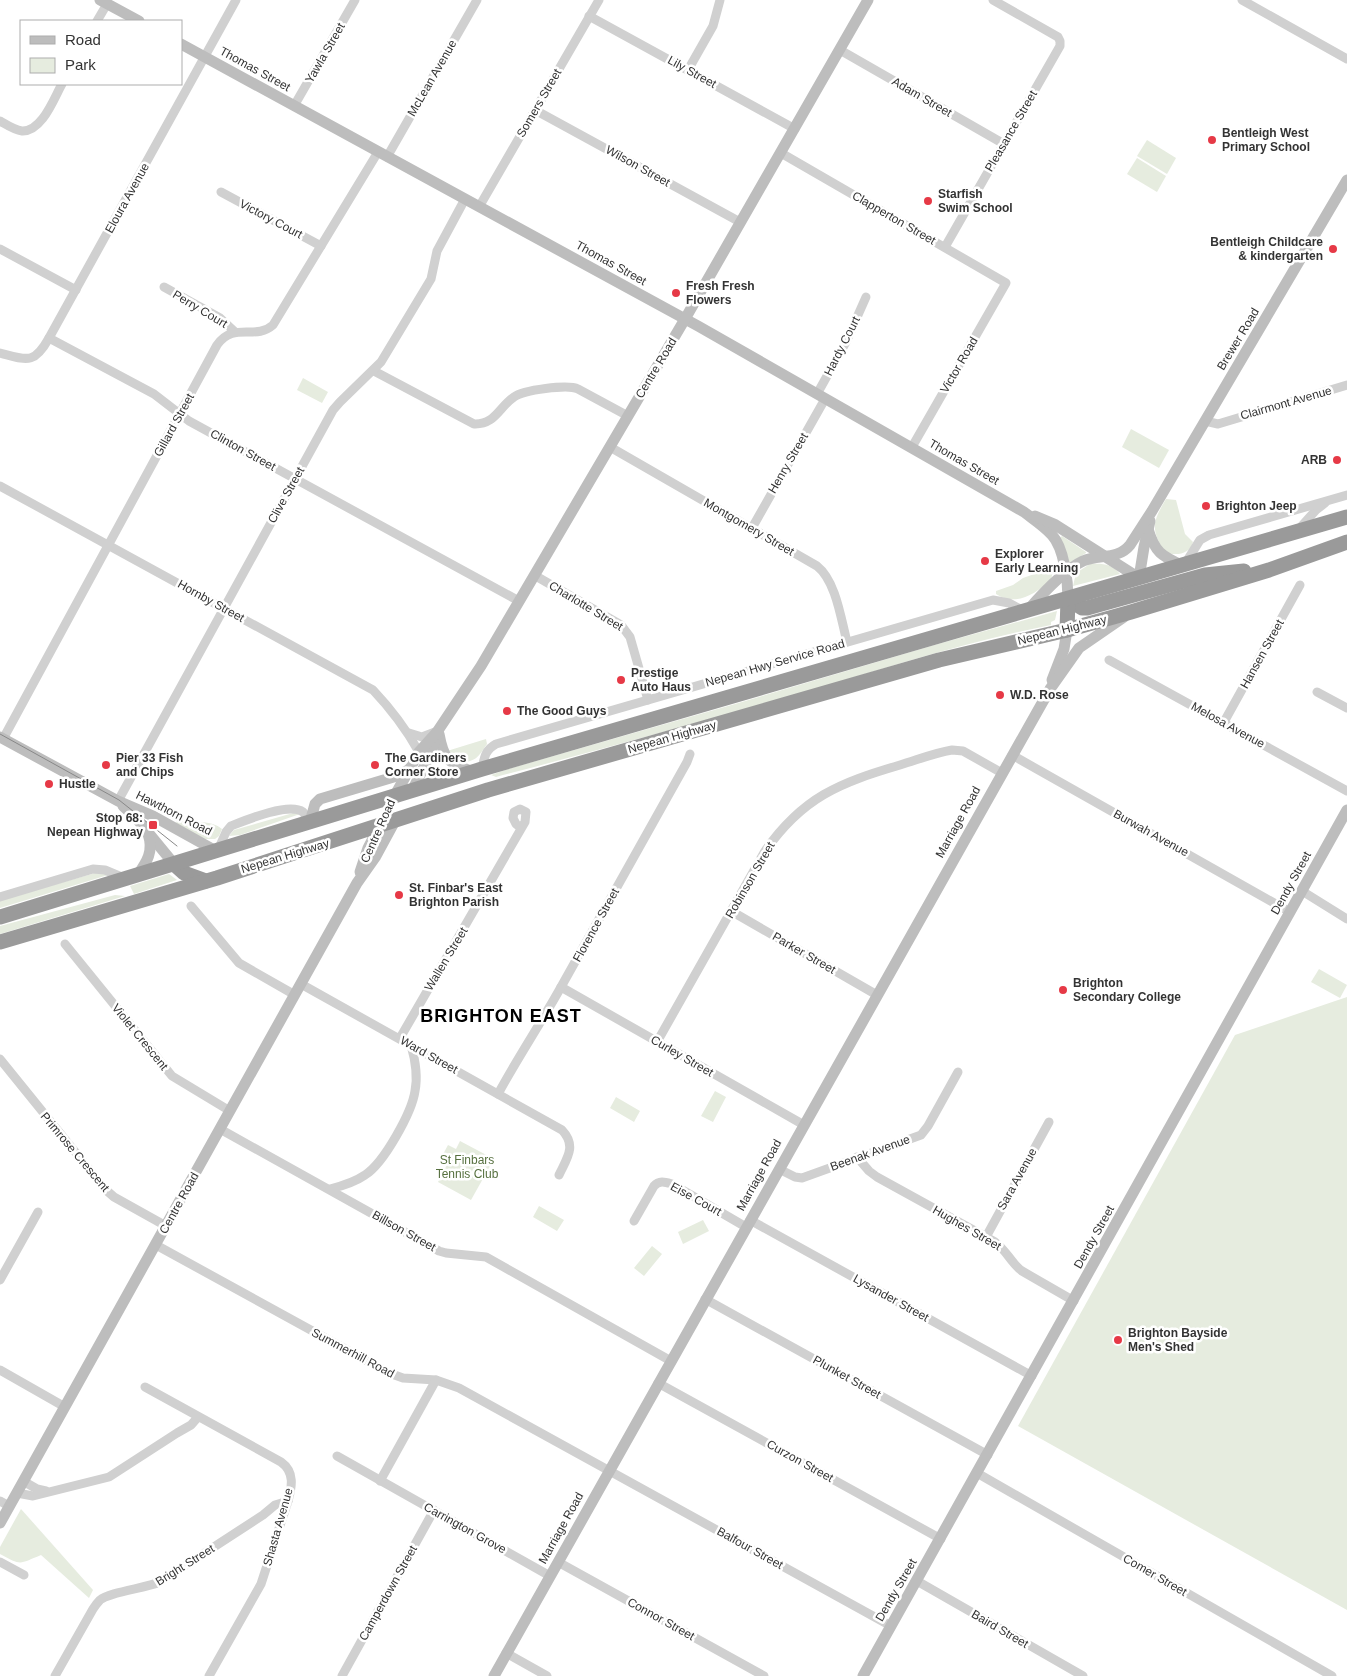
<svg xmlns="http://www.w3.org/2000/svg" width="1347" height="1676" viewBox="0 0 1347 1676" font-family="Arial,sans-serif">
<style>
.green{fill:#e6ecdf}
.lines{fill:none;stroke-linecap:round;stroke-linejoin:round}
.street{stroke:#d0d0d0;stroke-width:9}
.secondary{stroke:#bdbdbd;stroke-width:11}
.highway{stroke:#9a9a9a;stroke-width:15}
.tram{stroke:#888;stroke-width:1}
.poi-dot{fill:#e63946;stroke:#fff;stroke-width:2}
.labels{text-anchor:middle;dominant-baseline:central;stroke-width:5;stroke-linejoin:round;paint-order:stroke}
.street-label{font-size:12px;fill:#333;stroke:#fff}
.poi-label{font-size:12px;font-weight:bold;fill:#333;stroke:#fff;text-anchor:start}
.park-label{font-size:12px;fill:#56703f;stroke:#fff}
.district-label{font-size:18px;font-weight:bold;letter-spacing:1px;fill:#000;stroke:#fff}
</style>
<rect width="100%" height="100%" fill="#fff"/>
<g class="green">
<path d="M 1147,140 L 1176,158 L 1167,174 L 1137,156 Z"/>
<path d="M 1137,158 L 1166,176 L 1157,192 L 1127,174 Z"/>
<path d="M 303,378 L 328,392 L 322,403 L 297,390 Z"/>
<path d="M 1131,429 L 1169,450 L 1159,468 L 1122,447 Z"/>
<path d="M 1166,499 L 1176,500 L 1185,534 L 1193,542 C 1190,555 1175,556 1164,552 C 1151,528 1152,523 1166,499 Z"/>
<path d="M 1062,536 L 1086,552 L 1086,553 L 1068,564 L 1060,538 Z"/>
<path d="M 1090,564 C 1102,563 1112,564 1120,574 L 1073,586 L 1076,573 Z"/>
<path d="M 1054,567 L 1051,580 C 1035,594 1016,607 996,594 L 996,591 L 1013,585 L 1023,578 Z"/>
<path d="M 1057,611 L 1055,620 L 1051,622 L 1051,625 C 966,642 885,668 803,693 C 701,722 599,750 496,777 L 491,775 L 508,769 L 735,704 L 931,646 Z"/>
<path d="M 486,739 L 487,744 C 478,757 477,761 460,763 L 447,751 Z"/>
<path d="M 293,813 L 300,814 L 240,835 L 229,836 L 234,830 Z"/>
<path d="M 177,820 C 191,822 212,820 222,829 L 219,836 L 215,839 L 205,839 L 176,824 Z"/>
<path d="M 99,872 L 108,875 L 0,908 L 0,900 Z"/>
<path d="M 169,874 L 177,880 L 134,894 L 130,886 Z"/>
<path d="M 115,895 L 125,896 L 0,934 L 0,926 Z"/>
<path d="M 1319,969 L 1347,985 L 1340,998 L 1311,982 Z"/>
<path d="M 1347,997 L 1347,1610 L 1018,1426 L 1235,1035 Z"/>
<path d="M 715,1091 L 726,1097 L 713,1122 L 701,1116 Z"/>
<path d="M 616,1097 L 640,1111 L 634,1122 L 610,1108 Z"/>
<path d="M 460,1141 L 494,1159 L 471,1200 L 438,1182 L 448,1163 L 441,1158 L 448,1145 L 456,1149 Z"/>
<path d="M 539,1206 L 564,1220 L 557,1231 L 533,1217 Z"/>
<path d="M 703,1220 L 709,1231 L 683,1244 L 678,1232 Z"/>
<path d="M 652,1246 L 662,1254 L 644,1276 L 634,1268 Z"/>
<path d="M 21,1509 L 93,1590 L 89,1598 L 41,1555 C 19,1564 22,1566 0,1554 L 0,1547 Z"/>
</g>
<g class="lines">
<g class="street">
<path d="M 1242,0 L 1347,59"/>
<path d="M 589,16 L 795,129"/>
<path d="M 97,21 L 107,4"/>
<path d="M 840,50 L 1004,144"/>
<path d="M 688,70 L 713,26 L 720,0"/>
<path d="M 294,106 L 355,0"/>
<path d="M 535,110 L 740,222"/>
<path d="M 0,121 C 7,125 14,130 22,131 C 42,132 54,98 62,84"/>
<path d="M 781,153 L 1006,283 L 912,447"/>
<path d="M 387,157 L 477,0"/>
<path d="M 221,192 L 321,246"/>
<path d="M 479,207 L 599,0"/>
<path d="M 945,247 L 1060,46 L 1060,41 L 1058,37 L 993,0"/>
<path d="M 0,249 L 76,290"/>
<path d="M 164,287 L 220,318 L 235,332"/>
<path d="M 49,338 L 236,0"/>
<path d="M 0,353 C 27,360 34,365 49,338 L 154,394 L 189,421 L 519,601"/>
<path d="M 374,371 L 474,424 C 495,425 499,407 514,397 C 523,390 568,384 578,389 L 628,416"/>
<path d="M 817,394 L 846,342 L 866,297"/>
<path d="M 1205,421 L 1218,424 L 1347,385"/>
<path d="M 610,447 L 817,566 C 836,581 841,619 847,642"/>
<path d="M 0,486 L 373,690 C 391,709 406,729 419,752"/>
<path d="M 752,528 L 825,399"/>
<path d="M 1299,529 L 1316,510 L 1325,503"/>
<path d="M 1185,564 L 1200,540 L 1209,535 L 1347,495"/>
<path d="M 534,575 L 621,625 L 630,637 L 648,700"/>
<path d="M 1109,660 L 1347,791"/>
<path d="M 1317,692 L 1347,708"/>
<path d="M 1224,722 L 1300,585"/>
<path d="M 409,733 L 422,737 L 435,732"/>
<path d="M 3,739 L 217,345 C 234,321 255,341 273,325 L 378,152"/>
<path d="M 1012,755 L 1290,912"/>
<path d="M 482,769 C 484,758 485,750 496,744 L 993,600 L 1009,603 L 1024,611"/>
<path d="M 118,801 L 333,410 L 340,402 L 381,362 L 431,279 L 437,251 L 465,199"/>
<path d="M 218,850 L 226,832 L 231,826 C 246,820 289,802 303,812 C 306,815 307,819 309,822"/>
<path d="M 1302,891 L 1347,919"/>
<path d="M 0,897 L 93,869 L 105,870 L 124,878"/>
<path d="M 191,906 L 239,963 L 295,995"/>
<path d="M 731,911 L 877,995"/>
<path d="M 65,944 L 172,1076 L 230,1111"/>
<path d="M 301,984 L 562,1130 C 577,1146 567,1158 559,1175"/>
<path d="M 561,987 L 804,1125"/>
<path d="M 400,1038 L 525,822 L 526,812 L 520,809 L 514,812 L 513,818 L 516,824 L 521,828"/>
<path d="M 657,1042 L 765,851 C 803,797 839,783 900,765 C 917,760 934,753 952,750 L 963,751 L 1002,773"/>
<path d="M 0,1059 L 106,1190 L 114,1197 L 166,1226"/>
<path d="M 498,1094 C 518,1057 541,1023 561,987 L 687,762 L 690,754"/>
<path d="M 220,1129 L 439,1251 L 446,1253 L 486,1257 L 671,1361"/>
<path d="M 857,1157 L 869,1171 L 877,1177 L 995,1242 C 1007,1251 1011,1263 1022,1271 L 1074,1301"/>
<path d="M 779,1169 L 795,1177 L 802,1178 L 921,1135 L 928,1126 L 958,1072"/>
<path d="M 330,1189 C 342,1186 355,1182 365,1175 C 384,1163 412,1112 415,1091 C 418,1076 415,1059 411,1045"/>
<path d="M 750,1220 L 1032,1376"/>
<path d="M 634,1221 L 654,1186 C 659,1180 665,1182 672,1184 L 746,1227"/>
<path d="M 986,1237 L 1049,1122"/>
<path d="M 156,1245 L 389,1373 L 403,1378 L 436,1380 L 459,1388 L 891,1626"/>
<path d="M 0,1280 L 38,1212"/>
<path d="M 705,1299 L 988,1455"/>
<path d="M 0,1370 L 65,1407"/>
<path d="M 658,1383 L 941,1539"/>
<path d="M 145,1387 L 281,1462 C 295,1472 292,1487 288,1501 L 261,1584 L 209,1676"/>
<path d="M 337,1456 L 550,1576"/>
<path d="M 977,1473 L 1332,1676"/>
<path d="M 23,1481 L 37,1489 L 46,1491"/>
<path d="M 380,1481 L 436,1380"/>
<path d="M 17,1493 L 33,1496 L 109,1477 L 177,1433 L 191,1425 L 198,1417"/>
<path d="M 0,1501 L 9,1506"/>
<path d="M 0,1562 L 24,1575"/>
<path d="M 558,1562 L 764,1676"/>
<path d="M 917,1581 L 1083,1676"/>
<path d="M 506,1653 L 547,1676"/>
<path d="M 55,1676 L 93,1609 C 95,1606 97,1603 100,1600 C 109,1592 146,1588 160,1582 L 263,1515 L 275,1505 L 288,1501"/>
<path d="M 342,1676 L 434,1510"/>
</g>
<g class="secondary">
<path d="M 100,0 L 139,21"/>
<path d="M 181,44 L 698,326 L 1024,512 C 1033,519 1044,526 1052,535 C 1064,548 1068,581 1068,599"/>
<path d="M 1035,516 L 1054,524 L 1139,578"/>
<path d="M 1148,529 C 1155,553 1162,556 1183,566"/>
<path d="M 1139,578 L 1144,547 L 1150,521"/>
<path d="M 1028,610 C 1042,594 1064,570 1083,561 C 1099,554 1118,560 1130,545 L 1152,511 L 1347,180"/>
<path d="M 1052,680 L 1064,649 L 1067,630"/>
<path d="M 439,734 C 444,761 448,762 473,772"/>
<path d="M 0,737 L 118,801 L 153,816 L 216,851"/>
<path d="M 412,791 L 430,755 L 437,734"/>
<path d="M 394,797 L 419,752 L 437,732 L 481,666 L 685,319 L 868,0"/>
<path d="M 123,806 L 137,819 L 174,864"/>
<path d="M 310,822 L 315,804 L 320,799 L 397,776 L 408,770"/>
<path d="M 360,872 L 368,848 L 379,827"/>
<path d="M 137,876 C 147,862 154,851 148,834"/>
<path d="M 0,1523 L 357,883 L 376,856 L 395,821"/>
<path d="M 494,1676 L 1050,689 L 1079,648 L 1124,617"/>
<path d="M 863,1676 L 1347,810"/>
</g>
<g class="highway">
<path d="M 1068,599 L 1082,608 L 1087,608 L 1205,575 L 1244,571"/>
<path d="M 1067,630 L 1068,599"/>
<path d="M 174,864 L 184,873 L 206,881"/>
<path d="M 0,917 L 482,769 L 1347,517"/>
<path d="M 0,942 L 217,878 L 488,790 L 939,660 L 1067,630 L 1131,612 L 1269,570 L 1347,542"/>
</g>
<path class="tram" d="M 0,734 L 119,800 L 177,846"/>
</g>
<g class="poi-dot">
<circle cx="1212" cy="140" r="5"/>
<circle cx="928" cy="201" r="5"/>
<circle cx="1333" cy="249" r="5"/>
<circle cx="676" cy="293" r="5"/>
<circle cx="1337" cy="460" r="5"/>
<circle cx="1206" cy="506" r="5"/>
<circle cx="985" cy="561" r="5"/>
<circle cx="621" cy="680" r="5"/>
<circle cx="1000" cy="695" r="5"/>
<circle cx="507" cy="711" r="5"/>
<circle cx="106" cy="765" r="5"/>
<circle cx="375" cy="765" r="5"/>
<circle cx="49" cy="784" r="5"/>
<rect x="148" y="820" width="10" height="10" rx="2.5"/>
<circle cx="399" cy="895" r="5"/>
<circle cx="1063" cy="990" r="5"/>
<circle cx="1118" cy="1340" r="5"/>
</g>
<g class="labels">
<g class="street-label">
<text transform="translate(325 53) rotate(-60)">Yawla Street</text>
<text transform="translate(255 69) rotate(29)">Thomas Street</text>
<text transform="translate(692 72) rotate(29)">Lily Street</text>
<text transform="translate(432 78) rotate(-60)">McLean Avenue</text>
<text transform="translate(922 97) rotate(30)">Adam Street</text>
<text transform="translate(539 103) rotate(-60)">Somers Street</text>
<text transform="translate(1011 131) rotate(-60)">Pleasance Street</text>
<text transform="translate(638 166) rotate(29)">Wilson Street</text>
<text transform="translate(127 198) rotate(-61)">Eloura Avenue</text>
<text transform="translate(894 218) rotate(30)">Clapperton Street</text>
<text transform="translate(271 219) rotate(28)">Victory Court</text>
<text transform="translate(611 263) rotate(29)">Thomas Street</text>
<text transform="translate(200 309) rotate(31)">Perry Court</text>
<text transform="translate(1238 339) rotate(-59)">Brewer Road</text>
<text transform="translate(842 346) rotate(-63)">Hardy Court</text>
<text transform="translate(959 365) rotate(-60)">Victor Road</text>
<text transform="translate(656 368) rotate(-59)">Centre Road</text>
<text transform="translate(1286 403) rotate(-16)">Clairmont Avenue</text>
<text transform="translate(174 425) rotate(-61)">Gillard Street</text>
<text transform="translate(243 450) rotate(29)">Clinton Street</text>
<text transform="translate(964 462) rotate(30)">Thomas Street</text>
<text transform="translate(788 463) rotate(-60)">Henry Street</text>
<text transform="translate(286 495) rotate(-61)">Clive Street</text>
<text transform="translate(749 527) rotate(30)">Montgomery Street</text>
<text transform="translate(211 601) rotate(29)">Hornby Street</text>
<text transform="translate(586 606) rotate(31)">Charlotte Street</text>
<text transform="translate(1062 630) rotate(-14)">Nepean Highway</text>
<text transform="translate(1262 654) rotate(-61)">Hansen Street</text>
<text transform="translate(775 663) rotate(-16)">Nepean Hwy Service Road</text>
<text transform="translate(1228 725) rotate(29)">Melosa Avenue</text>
<text transform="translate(672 737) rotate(-16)">Nepean Highway</text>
<text transform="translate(174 813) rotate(27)">Hawthorn Road</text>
<text transform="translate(958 822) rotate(-61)">Marriage Road</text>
<text transform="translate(378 831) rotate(-66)">Centre Road</text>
<text transform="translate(1151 833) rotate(29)">Burwah Avenue</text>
<text transform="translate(285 856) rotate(-17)">Nepean Highway</text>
<text transform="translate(750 880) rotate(-60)">Robinson Street</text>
<text transform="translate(1291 883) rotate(-61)">Dendy Street</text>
<text transform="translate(596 925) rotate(-61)">Florence Street</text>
<text transform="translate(804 953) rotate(30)">Parker Street</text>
<text transform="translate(446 959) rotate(-59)">Wallen Street</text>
<text transform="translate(140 1037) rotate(51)">Violet Crescent</text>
<text transform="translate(429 1055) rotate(29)">Ward Street</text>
<text transform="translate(682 1056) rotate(30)">Curley Street</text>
<text transform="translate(75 1152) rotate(50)">Primrose Crescent</text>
<text transform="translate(870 1153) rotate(-20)">Beenak Avenue</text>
<text transform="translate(759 1175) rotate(-61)">Marriage Road</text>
<text transform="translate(1017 1179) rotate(-61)">Sara Avenue</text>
<text transform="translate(696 1199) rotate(29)">Eise Court</text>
<text transform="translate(179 1203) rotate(-61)">Centre Road</text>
<text transform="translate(967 1228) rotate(30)">Hughes Street</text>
<text transform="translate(404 1231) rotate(29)">Billson Street</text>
<text transform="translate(1094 1237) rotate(-61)">Dendy Street</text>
<text transform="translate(891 1298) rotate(29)">Lysander Street</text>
<text transform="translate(353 1353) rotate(28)">Summerhill Road</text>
<text transform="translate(847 1377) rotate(29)">Plunket Street</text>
<text transform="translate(800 1461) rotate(29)">Curzon Street</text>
<text transform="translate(278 1527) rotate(-74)">Shasta Avenue</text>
<text transform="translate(465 1528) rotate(29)">Carrington Grove</text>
<text transform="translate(561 1528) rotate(-61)">Marriage Road</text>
<text transform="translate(750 1548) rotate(29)">Balfour Street</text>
<text transform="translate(185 1565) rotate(-32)">Bright Street</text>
<text transform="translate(1155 1575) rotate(30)">Comer Street</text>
<text transform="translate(896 1590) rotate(-60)">Dendy Street</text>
<text transform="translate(388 1593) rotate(-61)">Camperdown Street</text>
<text transform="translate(661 1619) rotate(29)">Connor Street</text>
<text transform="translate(1000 1629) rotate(30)">Baird Street</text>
</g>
<g class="poi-label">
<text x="1222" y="133">Bentleigh West<tspan x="1222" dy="14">Primary School</tspan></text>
<text x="938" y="194">Starfish<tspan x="938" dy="14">Swim School</tspan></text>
<text x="1323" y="242" text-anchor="end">Bentleigh Childcare<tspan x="1323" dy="14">&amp; kindergarten</tspan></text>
<text x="686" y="286">Fresh Fresh<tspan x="686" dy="14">Flowers</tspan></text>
<text x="1327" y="460" text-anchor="end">ARB</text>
<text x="1216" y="506">Brighton Jeep</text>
<text x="995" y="554">Explorer<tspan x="995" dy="14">Early Learning</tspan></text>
<text x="631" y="673">Prestige<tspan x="631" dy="14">Auto Haus</tspan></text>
<text x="1010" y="695">W.D. Rose</text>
<text x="517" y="711">The Good Guys</text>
<text x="116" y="758">Pier 33 Fish<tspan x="116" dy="14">and Chips</tspan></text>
<text x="385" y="758">The Gardiners<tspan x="385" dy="14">Corner Store</tspan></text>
<text x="59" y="784">Hustle</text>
<text x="143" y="818" text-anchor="end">Stop 68:<tspan x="143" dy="14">Nepean Highway</tspan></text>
<text x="409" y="888">St. Finbar's East<tspan x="409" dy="14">Brighton Parish</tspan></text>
<text x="1073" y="983">Brighton<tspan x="1073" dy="14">Secondary College</tspan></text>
<text x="1128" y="1333">Brighton Bayside<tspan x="1128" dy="14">Men's Shed</tspan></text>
</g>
<g class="park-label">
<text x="467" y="1160">St Finbars<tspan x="467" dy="14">Tennis Club</tspan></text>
</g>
<g class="district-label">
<text x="501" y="1016">BRIGHTON EAST</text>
</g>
</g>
<rect x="20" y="20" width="162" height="65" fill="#ffffff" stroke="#adadad"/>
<rect x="30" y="36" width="25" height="8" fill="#bdbdbd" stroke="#adadad"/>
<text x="65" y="45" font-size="15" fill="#333333">Road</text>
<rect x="30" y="58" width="25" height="15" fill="#e6ecdf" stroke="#adadad"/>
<text x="65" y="70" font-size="15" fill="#333333">Park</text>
</svg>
